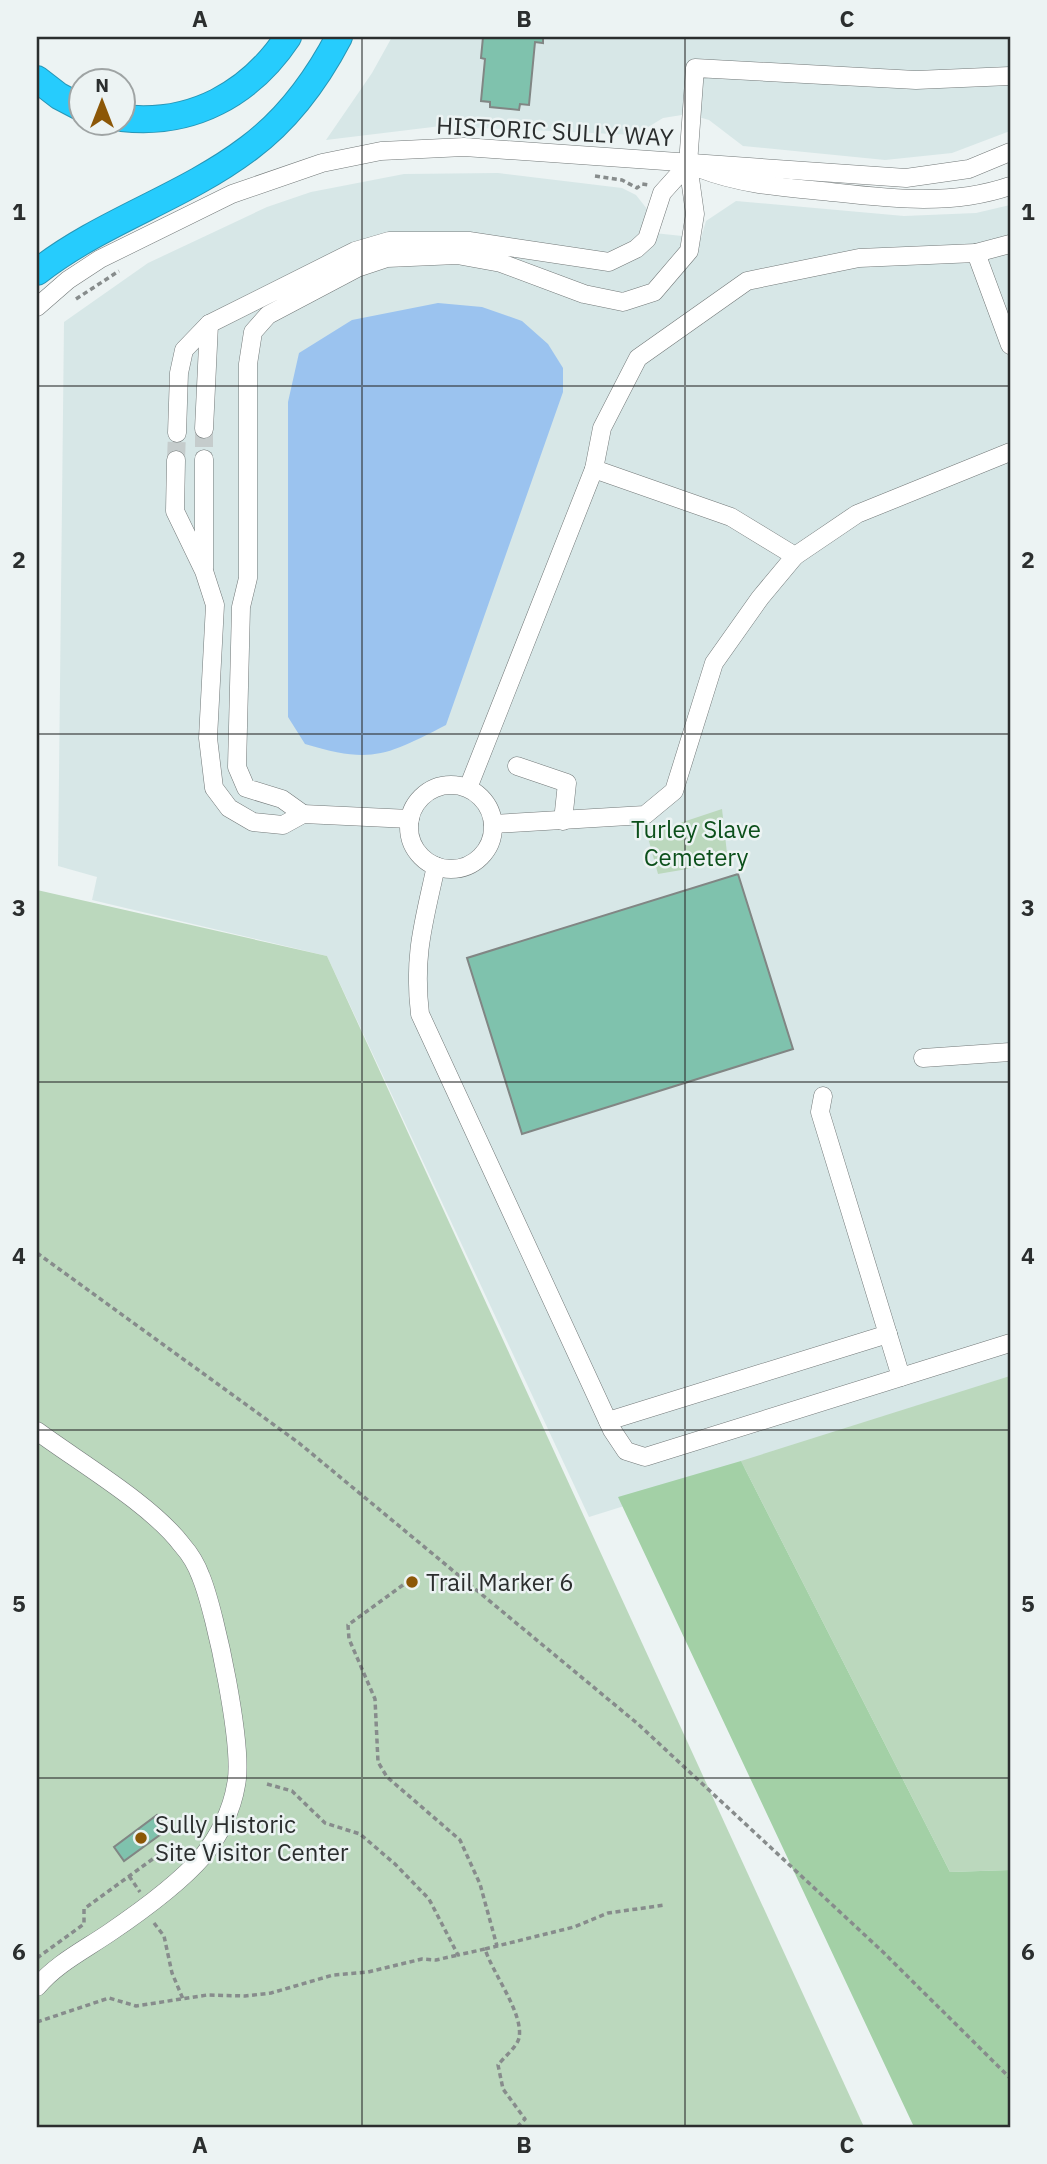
<svg xmlns="http://www.w3.org/2000/svg" width="1047" height="2164" viewBox="0 0 1047 2164" font-family="'IBM Plex Sans',sans-serif">
<style>
.built{fill:#d7e7e7}
.green{fill:#bbd8bd}
.forest{fill:#a3d0a6}
.water{fill:#9bc3ef}
.building{fill:#7fc2ad;stroke:#818684;stroke-width:2}
.lines{fill:none;stroke-linecap:round;stroke-linejoin:round}
.minor-tunnel{stroke:#c5cccc;stroke-width:18;stroke-dasharray:18 9;stroke-linecap:butt}
.minor-casing{stroke:#727878;stroke-width:19}
.highway-casing{stroke:#2895b5;stroke-width:28}
.path{stroke:#878c8c;stroke-width:3.5;stroke-dasharray:5 3.5;stroke-linecap:butt}
.minor{stroke:#fff;stroke-width:18}
.highway{stroke:#26ccfd;stroke-width:26}
.grid{fill:none;stroke:#2b2e2e;stroke-width:2;stroke-opacity:0.55}
.poi-dot{fill:#8c5707;stroke:#ecf3f3;stroke-width:2.5}
.labels{text-anchor:middle;dominant-baseline:central;stroke-width:5;stroke-linejoin:round;paint-order:stroke}
.street-label{font-size:24px;fill:#2b2e2e;stroke:#ecf3f3}
.park-label{font-size:24px;fill:#0c501b;stroke:#ecf3f3}
.poi-label{font-size:24px;fill:#2b2e2e;stroke:#ecf3f3;text-anchor:start}
.neatline{fill:none;stroke:#2b2e2e;stroke-width:2.5}
.grid-label{font-size:23px;text-anchor:middle;font-weight:bold;fill:#2b2e2e}
</style>
<rect width="100%" height="100%" fill="#ecf3f3"/>
<g class="built">
<path d="M 392,37 L 1010,37 L 1010,131 L 952,153 L 885,160 L 743,146 L 709,120 L 688,114 L 663,118 L 635,135 L 441,126 L 326,140 L 372,73 Z"/>
<path d="M 498,173 L 622,188 L 636,195 L 651,214 L 654,233 L 701,238 L 706,221 L 736,201 L 904,216 L 976,213 L 1010,205 L 1010,1385 L 589,1517 L 327,956 L 92,900 L 97,877 L 58,866 L 64,322 L 148,263 L 267,207 L 311,192 L 404,174 Z"/>
</g>
<g class="green">
<path d="M 722,809 L 728,862 L 658,874 L 647,834 Z"/>
<path d="M 37,890 L 327,956 L 864,2127 L 37,2127 Z"/>
<path d="M 1010,1376 L 1010,1870 L 950,1872 L 741,1461 Z"/>
</g>
<path class="forest" d="M 741,1461 L 950,1872 L 1010,1870 L 1010,2127 L 914,2127 L 618,1497 Z"/>
<path class="water" d="M 438,303 L 482,307 L 522,321 L 548,344 L 563,368 L 563,392 L 446,725 C 386,756 371,764 305,744 L 288,717 L 288,402 L 299,353 L 352,320 Z"/>
<g class="building">
<path d="M 483,37 L 543,37 L 543,43 L 535,42 L 529,105 L 520,104 L 519,110 L 490,107 L 490,102 L 481,101 L 485,59 L 481,58 Z"/>
<path d="M 738,874 L 793,1049 L 522,1134 L 467,958 Z"/>
<path d="M 157,1815 L 168,1829 L 124,1861 L 114,1847 Z"/>
</g>
<g class="lines">
<g class="minor-tunnel">
<path d="M 204,429 L 204,459"/>
<path d="M 176,460 L 177,433"/>
</g>
<defs>
<g id="minor">
<path d="M 688,164 L 695,68 L 916,80 L 1010,76"/>
<path d="M 701,169 C 740,184 780,187 822,191 C 886,198 949,207 1010,186"/>
<path d="M 1010,244 L 976,253 L 1010,345"/>
<path d="M 37,307 L 68,280 L 100,259 L 232,194 L 322,163 L 381,151 L 464,147 L 906,178 L 969,169 L 1010,152"/>
<path d="M 204,429 L 209,324"/>
<path d="M 177,433 L 179,373 L 184,350 L 209,324 L 355,251 L 389,241 L 469,241 L 609,262 L 636,249 L 647,239 L 662,193 L 688,164 L 695,214 L 689,251 L 654,292 L 623,302 L 584,294 L 501,263 L 457,255 L 387,258 L 357,268 L 268,315 L 253,332 L 248,364 L 248,578 L 241,607 L 237,767 L 246,788 L 282,799 L 303,814"/>
<path d="M 176,460 L 175,511 L 204,571 L 215,605 L 208,738 L 214,788 L 229,808 L 253,822 L 283,825 L 303,814 L 410,819"/>
<path d="M 594,469 L 731,517 L 795,556 L 857,514 L 1010,452"/>
<path d="M 204,568 L 204,459"/>
<path d="M 517,766 L 567,783 L 563,821"/>
<circle cx="451" cy="827" r="42"/>
<path d="M 468,788 L 594,469 L 602,428 L 638,358 L 747,281 L 859,258 L 976,253"/>
<path d="M 493,824 L 645,815 L 674,791 L 714,663 L 760,598 L 795,556"/>
<path d="M 436,866 C 424,922 413,955 420,1014 L 612,1430 L 626,1451 L 645,1457 L 1010,1343"/>
<path d="M 923,1058 L 1010,1052"/>
<path d="M 823,1096 L 820,1112 L 901,1377"/>
<path d="M 608,1421 L 888,1334"/>
<path d="M 37,1431 C 79,1462 152,1505 182,1545 C 190,1554 197,1566 201,1577 C 216,1614 244,1748 236,1785 C 232,1810 219,1836 203,1856 C 178,1885 140,1912 109,1933 C 84,1950 56,1964 37,1987"/>
</g>
<g id="highway">
<path d="M 37,79 L 59,96 L 80,107"/>
<path d="M 122,118 C 192,126 250,94 288,37"/>
<path d="M 37,272 C 102,221 183,198 249,148 C 288,119 317,79 339,37"/>
</g>
</defs>
<use href="#minor" class="minor-casing"/>
<use href="#highway" class="highway-casing"/>
<g class="path">
<path d="M 595,176 L 622,180 L 637,188 L 642,184 L 649,185"/>
<path d="M 76,299 L 119,271"/>
<path d="M 37,1253 L 299,1443 L 638,1724 L 883,1952 L 1010,2078"/>
<path d="M 403,1585 L 348,1625 L 349,1639 L 375,1699 L 378,1762 L 387,1777 L 460,1840 L 480,1884 L 497,1946"/>
<path d="M 267,1784 L 292,1791 L 325,1823 L 360,1834 L 395,1864 L 429,1899 L 458,1955 L 485,1949 C 493,1974 524,2014 519,2038 C 517,2047 504,2057 498,2065 L 503,2089 L 525,2119 L 517,2127"/>
<path d="M 129,1876 L 140,1892"/>
<path d="M 154,1923 L 164,1936 L 172,1973 L 183,1999"/>
<path d="M 485,1949 L 574,1927 L 608,1913 L 665,1905"/>
<path d="M 37,1958 L 84,1924 L 84,1909 L 172,1845"/>
<path d="M 37,2022 L 109,1998 L 136,2006 L 207,1995 L 245,1996 L 271,1993 L 333,1975 L 368,1972 L 422,1959 L 436,1960 L 458,1955"/>
<path d="M 391,2127 L 411,2127"/>
<path d="M 436,2127 L 448,2127"/>
</g>
<use href="#minor" class="minor"/>
<use href="#highway" class="highway"/>
</g>
<path class="grid" d="M 362,37 L 362,2127M 685,37 L 685,2127M 37,386 L 1010,386M 37,734 L 1010,734M 37,1082 L 1010,1082M 37,1430 L 1010,1430M 37,1778 L 1010,1778"/>
<g class="poi-dot">
<circle cx="412" cy="1582" r="7"/>
<circle cx="141" cy="1838" r="7"/>
</g>
<g class="labels">
<g class="street-label">
<text transform="translate(555 131) rotate(3)">HISTORIC SULLY WAY</text>
</g>
<g class="park-label">
<text x="696" y="829">Turley Slave<tspan x="696" dy="28">Cemetery</tspan></text>
</g>
<g class="poi-label">
<text x="426" y="1582">Trail Marker 6</text>
<text x="155" y="1824">Sully Historic<tspan x="155" dy="28">Site Visitor Center</tspan></text>
</g>
</g>
<rect width="1047" height="2164" fill="none" stroke="#ecf3f3" stroke-width="77"/>
<g transform="translate(102 102)"><circle r="33" fill="#ecf3f3" stroke="#9fa4a4" stroke-width="2"/>
<path d="M0-5L12 26L0 18L-12 26Z" fill="#8c5707"/>
<text y="-10" font-size="19" font-weight="bold" text-anchor="middle" fill="#2b2e2e">N</text>
</g>
<rect x="38" y="38" width="971" height="2088" class="neatline"/>
<g class="grid-label">
<text x="200" y="27">A</text>
<text x="524" y="27">B</text>
<text x="847" y="27">C</text>
<text x="19" y="220">1</text>
<text x="1028" y="220">1</text>
<text x="19" y="568">2</text>
<text x="1028" y="568">2</text>
<text x="19" y="916">3</text>
<text x="1028" y="916">3</text>
<text x="19" y="1264">4</text>
<text x="1028" y="1264">4</text>
<text x="19" y="1612">5</text>
<text x="1028" y="1612">5</text>
<text x="19" y="1960">6</text>
<text x="1028" y="1960">6</text>
<text x="200" y="2153">A</text>
<text x="524" y="2153">B</text>
<text x="847" y="2153">C</text>
</g>
</svg>
